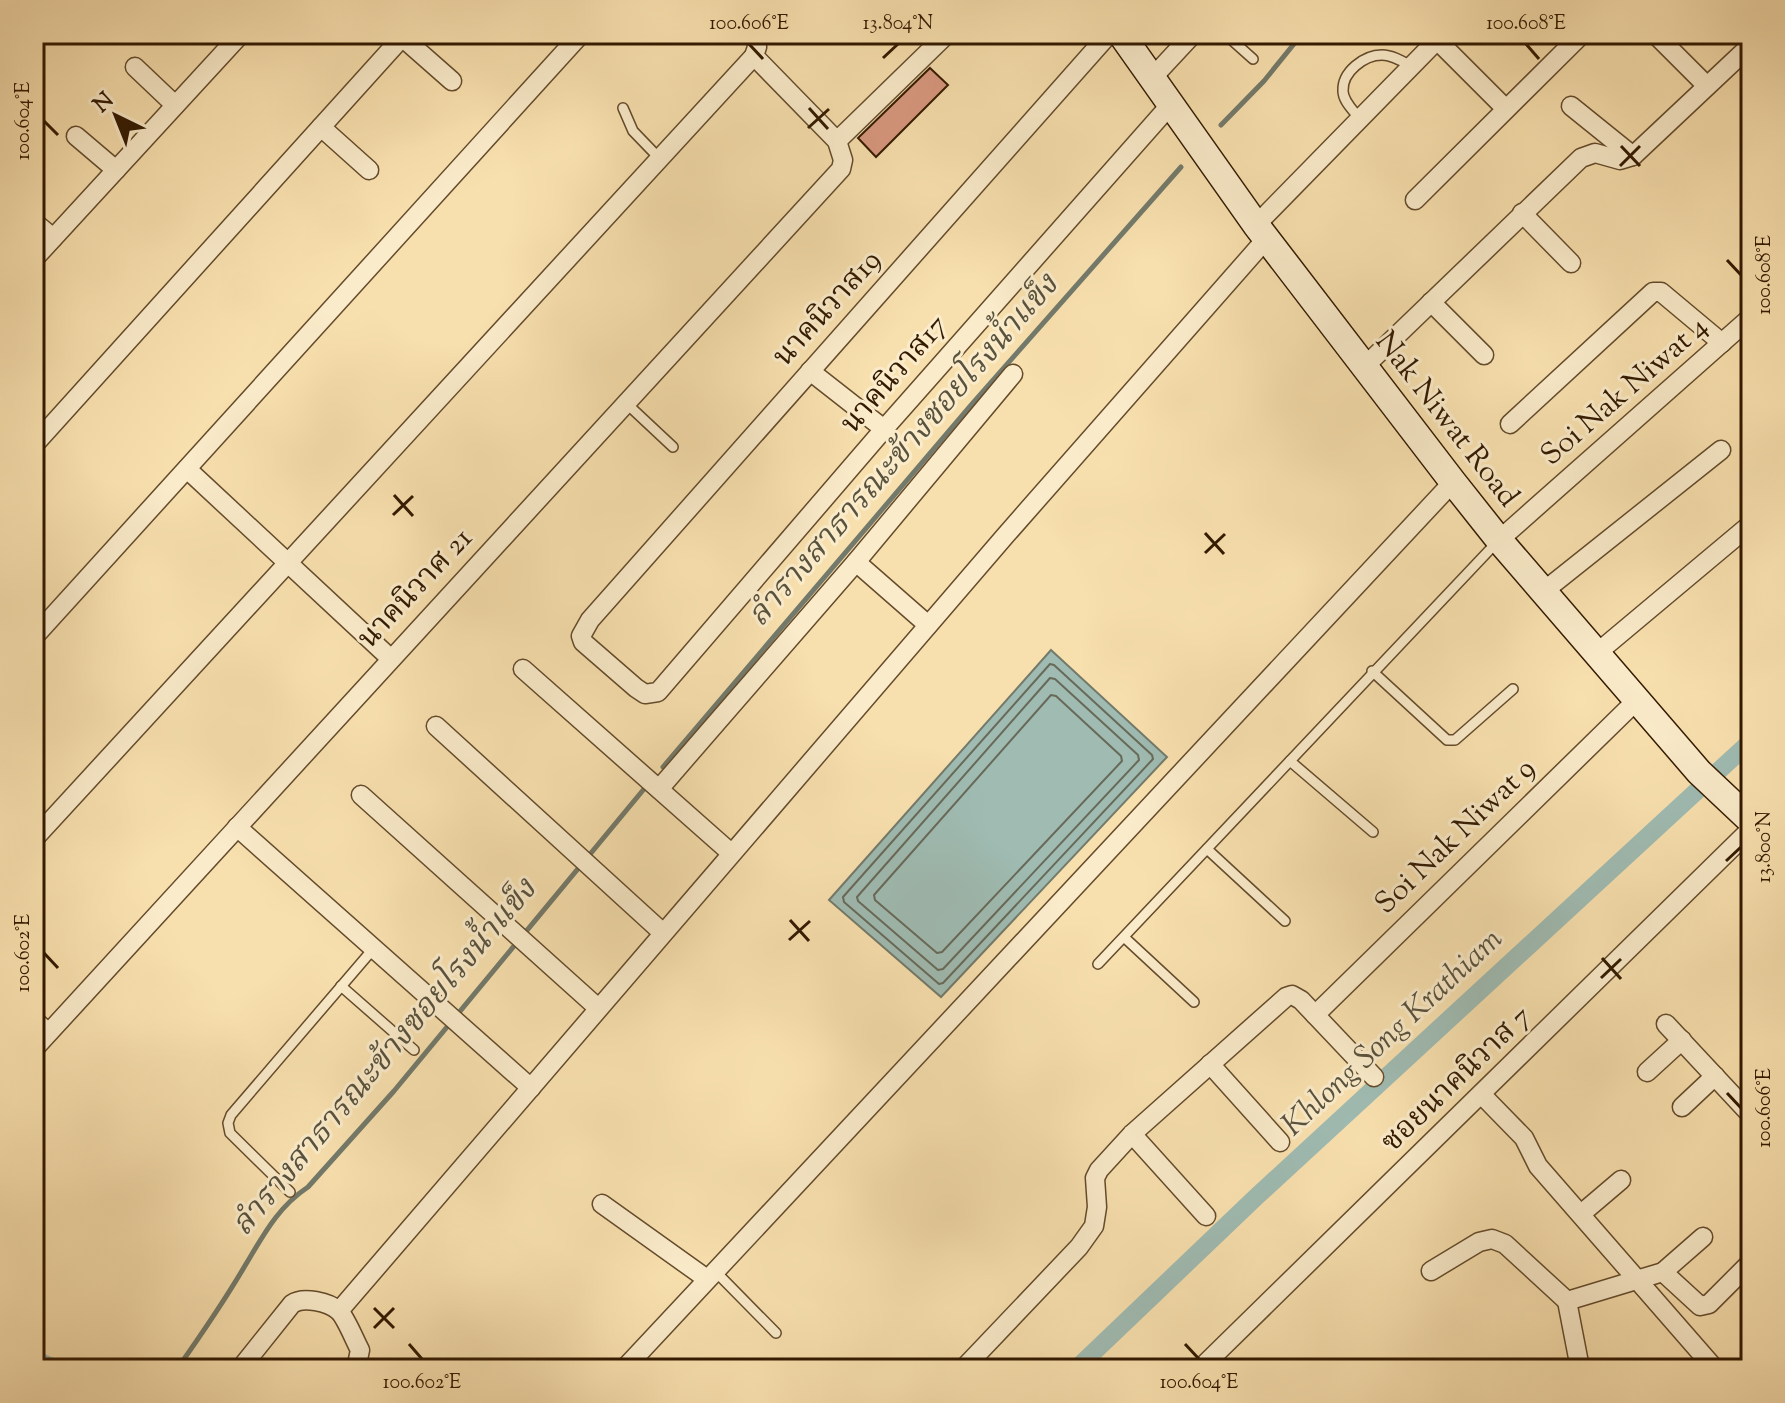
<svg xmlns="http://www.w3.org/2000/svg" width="1785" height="1403" viewBox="0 0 1785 1403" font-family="'Sorts Mill Goudy','Noto Serif Thai',serif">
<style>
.water{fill:#9fbbb2;stroke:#737a6b;stroke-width:2}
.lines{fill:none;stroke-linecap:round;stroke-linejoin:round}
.shore{stroke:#686a59;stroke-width:2}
.stream{stroke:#737a6b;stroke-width:5}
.canal{stroke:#9fbbb2;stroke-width:18}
.building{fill:#d9987f;stroke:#321900;stroke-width:2}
.lane-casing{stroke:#644b2c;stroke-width:12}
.street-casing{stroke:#644b2c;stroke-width:21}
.secondary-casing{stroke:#321900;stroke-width:29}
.lane{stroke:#faebca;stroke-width:9}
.street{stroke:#faebca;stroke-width:18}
.secondary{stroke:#faebca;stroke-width:26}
.ticks{fill:none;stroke:#321900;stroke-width:3}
.labels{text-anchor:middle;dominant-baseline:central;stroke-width:6;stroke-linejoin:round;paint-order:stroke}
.street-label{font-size:30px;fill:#321900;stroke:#faebca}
.water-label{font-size:32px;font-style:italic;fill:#58523e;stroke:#faebca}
.neatline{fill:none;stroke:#321900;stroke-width:3}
.ticks-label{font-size:20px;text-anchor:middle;fill:#321900}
</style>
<rect width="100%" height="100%" fill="#f8e0ae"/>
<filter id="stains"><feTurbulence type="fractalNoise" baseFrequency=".0025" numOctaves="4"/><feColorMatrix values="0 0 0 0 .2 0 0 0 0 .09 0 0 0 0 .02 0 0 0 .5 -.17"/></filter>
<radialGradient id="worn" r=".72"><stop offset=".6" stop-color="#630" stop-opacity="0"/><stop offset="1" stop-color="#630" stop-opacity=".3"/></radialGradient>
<path class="water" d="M 1051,650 L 1167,757 L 941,997 L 829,900 Z"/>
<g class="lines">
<g class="shore">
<path d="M 1050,664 L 1054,665 L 1152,755 L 1153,759 L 943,983 L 939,984 L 844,902 L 843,897 Z"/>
<path d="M 1050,678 L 1055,679 L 1138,755 L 1139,760 L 943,969 L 938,970 L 858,901 L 857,897 Z"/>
<path d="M 1051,695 L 1056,696 L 1121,756 L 1122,761 L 942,952 L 937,953 L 875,900 L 874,895 Z"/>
</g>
<g class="stream">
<path d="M 1221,125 L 1264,81 L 1302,34"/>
<path d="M 663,767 L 971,405 L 1181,167"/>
<path d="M 177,1369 C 201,1335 225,1300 246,1264 C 264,1234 278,1207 308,1187 L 394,1091 L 644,789"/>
</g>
<g class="canal">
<path d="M 34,1359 L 56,1369"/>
<path d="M 1076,1369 L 1255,1198 L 1751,741"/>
</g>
</g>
<path class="building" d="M 930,68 L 948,85 L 876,157 L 858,138 Z"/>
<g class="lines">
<defs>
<g id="lane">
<path d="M 1225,34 L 1253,59"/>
<path d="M 623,108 L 633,131 L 660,159"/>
<path d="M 1359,118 C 1353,110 1343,101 1343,91 C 1342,72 1364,55 1382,55 C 1392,55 1402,61 1411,66"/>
<path d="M 626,403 L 673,447"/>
<path d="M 1372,671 L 1447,740 L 1455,740 L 1513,689"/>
<path d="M 1290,761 L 1373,832"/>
<path d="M 1207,849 L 1285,921"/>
<path d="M 1125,938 L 1194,1002"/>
<path d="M 1098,964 L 1497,542"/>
<path d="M 341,986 L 414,1050"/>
<path d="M 34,1014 L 52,1030"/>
<path d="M 290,1192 L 230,1133 L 228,1123 L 231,1115 L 374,948"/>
<path d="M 715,1271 L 776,1333"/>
</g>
<g id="street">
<path d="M 1109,34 L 590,620 L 581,636 L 583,642 L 636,688 L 645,694 L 658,692 L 884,429 L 1172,103"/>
<path d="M 1655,34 L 1707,86"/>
<path d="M 34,35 L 35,34"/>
<path d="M 402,37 L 452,81"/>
<path d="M 1437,40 L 1506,109"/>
<path d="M 135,67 L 175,105"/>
<path d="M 1153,77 L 1193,34"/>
<path d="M 1571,106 L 1633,156"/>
<path d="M 321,127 L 369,170"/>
<path d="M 76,136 L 116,170"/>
<path d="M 837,141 L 947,34"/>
<path d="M 1415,200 L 1582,34"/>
<path d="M 1522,213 L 1571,263"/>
<path d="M 34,222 L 53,238"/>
<path d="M 1256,225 L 1443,34"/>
<path d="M 34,259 L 241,34"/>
<path d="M 1431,302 L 1484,355"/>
<path d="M 1363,368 L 1581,158 L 1595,153 L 1620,160 L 1633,156 L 1751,45"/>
<path d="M 810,371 L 884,429"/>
<path d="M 1510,424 L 1653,292 L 1661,292 L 1722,343"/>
<path d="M 34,445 L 405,34"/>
<path d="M 187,469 L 390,658"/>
<path d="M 1499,540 L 1751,317"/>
<path d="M 856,562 L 928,625"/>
<path d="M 1544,591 L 1721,450"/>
<path d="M 34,637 L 581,34"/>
<path d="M 1597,653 L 1751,524"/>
<path d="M 523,669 L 731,853"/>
<path d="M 436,726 L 663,933"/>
<path d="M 659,789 L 856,562 L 1013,374"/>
<path d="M 361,795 L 598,1008"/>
<path d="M 237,827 L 531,1088"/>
<path d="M 34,839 L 754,56"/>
<path d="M 1315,1015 L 1637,700"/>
<path d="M 1666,1024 L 1751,1115"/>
<path d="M 34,1049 L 841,169 L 843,160 L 837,141 L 754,56 L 757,47 L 756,34"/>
<path d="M 1210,1064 L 1280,1142"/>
<path d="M 1647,1072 L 1682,1040"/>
<path d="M 1482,1095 L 1524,1138 L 1538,1166 L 1715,1369"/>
<path d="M 1682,1107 L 1715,1076"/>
<path d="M 1132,1134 L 1206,1216"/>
<path d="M 602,1204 L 707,1279"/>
<path d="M 1581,1214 L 1621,1180"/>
<path d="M 1431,1271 L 1479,1242 L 1492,1239 L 1505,1244 L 1567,1301 L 1663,1272 L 1703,1237"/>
<path d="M 1663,1272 L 1700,1306 L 1709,1304 L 1747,1266"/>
<path d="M 1567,1301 L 1579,1363"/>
<path d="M 339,1311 L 1005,536 L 1267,238"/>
<path d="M 240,1369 L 292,1304 C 303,1296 329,1302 339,1311 C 346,1318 355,1341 360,1350 L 356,1369"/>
<path d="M 624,1369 L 1453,482"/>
<path d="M 963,1369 L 1079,1247 L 1094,1226 L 1097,1207 L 1095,1178 L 1099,1170 L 1132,1134 L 1286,997 L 1292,995 L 1301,1000 L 1374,1077"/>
<path d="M 1200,1369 L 1751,829"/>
</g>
<path id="secondary" d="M 1121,34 L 1256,225 L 1453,482 L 1499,540 L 1699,772 L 1751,821"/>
</defs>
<use href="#lane" class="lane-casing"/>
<use href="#street" class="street-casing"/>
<use href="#secondary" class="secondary-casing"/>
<use href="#lane" class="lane"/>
<use href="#street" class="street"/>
<use href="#secondary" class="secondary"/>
</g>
<path class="ticks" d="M 749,44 L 763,59M 1526,44 L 1539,59M 883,58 L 898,44M 809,108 L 828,129M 44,121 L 58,135M 808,128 L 829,109M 1621,146 L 1640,166M 1620,166 L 1640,146M 1727,260 L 1741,275M 394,495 L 413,516M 393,515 L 413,496M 1205,533 L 1224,554M 1205,553 L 1225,534M 1726,861 L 1741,847M 790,920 L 809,941M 789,940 L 810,921M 44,953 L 58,968M 1602,958 L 1621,979M 1601,978 L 1621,959M 1727,1093 L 1741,1108M 374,1308 L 394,1328M 374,1328 L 394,1308M 409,1344 L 422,1359M 1185,1344 L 1199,1359"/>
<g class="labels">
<g class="street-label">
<text transform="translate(828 309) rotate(-48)">นาคนิวาส19</text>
<text transform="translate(895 375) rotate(-49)">นาคนิวาส17</text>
<text transform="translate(1625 392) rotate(-41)">Soi Nak Niwat 4</text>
<text transform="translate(1446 420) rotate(52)">Nak Niwat Road</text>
<text transform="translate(416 589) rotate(-47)">นาคนิวาศ 21</text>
<text transform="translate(1456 837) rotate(-44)">Soi Nak Niwat 9</text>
<text transform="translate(1457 1080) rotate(-44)">ซอยนาคนิวาส 7</text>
</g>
<g class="water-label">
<text transform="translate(904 451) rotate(-49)">ลำรางสาธารณะข้างซอยโรงน้ำแข็ง</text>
<text transform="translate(1393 1033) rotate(-43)">Khlong Song Krathiam</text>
<text transform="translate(385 1058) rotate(-50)">ลำรางสาธารณะข้างซอยโรงน้ำแข็ง</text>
</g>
</g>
<rect width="1785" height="1403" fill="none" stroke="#f8e0ae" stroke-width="88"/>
<g transform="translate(116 116) rotate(317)" stroke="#faebca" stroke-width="6" paint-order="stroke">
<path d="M0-6L14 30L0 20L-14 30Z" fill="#321900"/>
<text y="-12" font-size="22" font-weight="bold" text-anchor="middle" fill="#321900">N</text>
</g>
<rect x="44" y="44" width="1697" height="1315" class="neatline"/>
<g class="ticks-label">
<text x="749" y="29">100.606°E</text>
<text x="898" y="29">13.804°N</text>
<text x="1526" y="29">100.608°E</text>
<text transform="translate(22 121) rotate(-90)" y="7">100.604°E</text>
<text transform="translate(1763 275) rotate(-90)" y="7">100.608°E</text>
<text transform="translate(1763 847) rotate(-90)" y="7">13.800°N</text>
<text transform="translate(22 953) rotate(-90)" y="7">100.602°E</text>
<text transform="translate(1763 1108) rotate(-90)" y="7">100.606°E</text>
<text x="422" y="1388">100.602°E</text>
<text x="1199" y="1388">100.604°E</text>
</g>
<rect width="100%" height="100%" filter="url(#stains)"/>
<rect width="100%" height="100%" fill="url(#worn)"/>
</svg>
